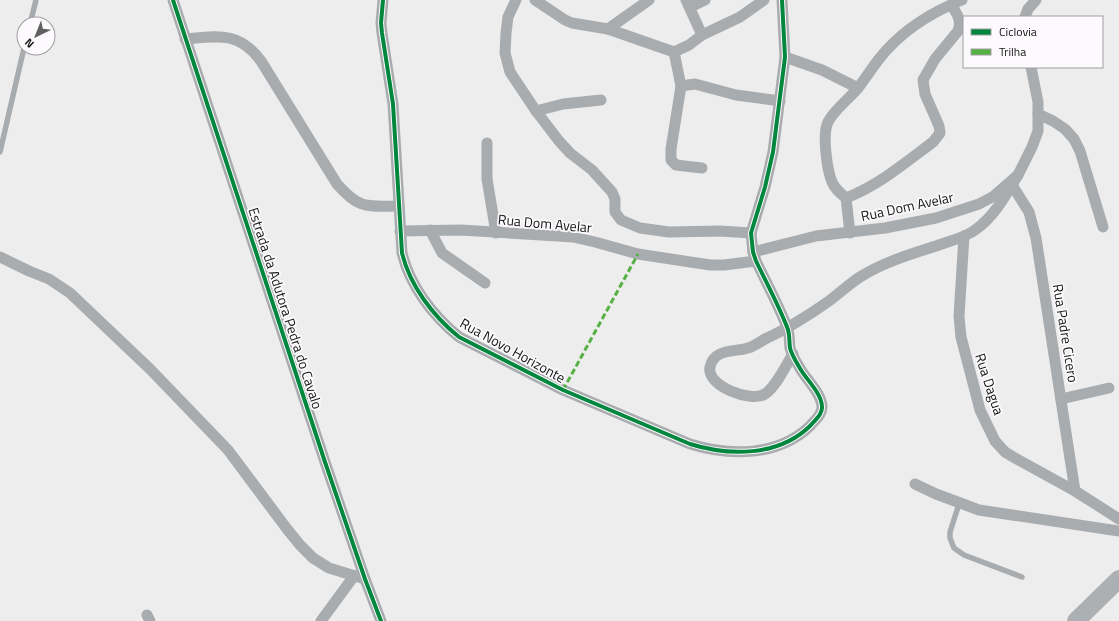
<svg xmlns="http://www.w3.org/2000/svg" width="1119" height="621" viewBox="0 0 1119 621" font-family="'Titillium Web',sans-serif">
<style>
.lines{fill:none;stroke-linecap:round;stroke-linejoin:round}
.lane{stroke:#a9acae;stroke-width:5.5}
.street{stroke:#a9acae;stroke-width:11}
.primary{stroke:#adb0b2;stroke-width:18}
.quiet{stroke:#55b144;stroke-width:3;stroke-dasharray:6 3;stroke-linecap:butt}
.cycleway-casing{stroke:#fcfafc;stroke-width:6}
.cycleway{stroke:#00873e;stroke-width:4}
.labels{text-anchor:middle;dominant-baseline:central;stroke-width:3.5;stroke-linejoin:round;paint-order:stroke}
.street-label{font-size:14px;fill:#151415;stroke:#fcfafc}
</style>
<rect width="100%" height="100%" fill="#eeedee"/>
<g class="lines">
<g class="lane">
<path d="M 30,24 L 36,0"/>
<path d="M 0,152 L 24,48"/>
<path d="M 959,504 L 950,532 L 950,538 L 954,548 L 964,555 L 1022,577"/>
</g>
<g class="street">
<path d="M 173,0 L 325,462 L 365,579 L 381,621"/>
<path d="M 383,0 L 381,23 L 382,33 L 393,104 L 402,253 C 410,286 433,316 459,337 L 563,390 L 690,444 C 729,456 778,457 810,426 C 815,420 823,414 822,406 C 821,393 807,380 801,370 C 797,363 792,356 790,348 C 789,341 790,333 787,327 C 778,304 766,282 756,261 L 753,252 L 751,233 L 765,187 L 773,152 L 785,57 L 782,0"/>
<path d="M 516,0 L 508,17 L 506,33 L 505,53 L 510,72 L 536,111 L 559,141 L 570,153 L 592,170 L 612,192 L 615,199 L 615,212 L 621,220 L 640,228 L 669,232 L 720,231 L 751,233"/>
<path d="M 535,0 L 565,20 L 572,23 L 608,29 L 674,52 L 681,86 L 671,149 L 671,160 L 676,165 L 702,168"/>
<path d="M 686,0 L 702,35"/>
<path d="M 690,7 L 705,0"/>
<path d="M 1025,17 L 1028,9 L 1036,0"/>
<path d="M 608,29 L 649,0"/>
<path d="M 185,39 C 218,36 239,31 261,61 L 337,184 C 360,210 366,206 399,206"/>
<path d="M 674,52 L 689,45 L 702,35 L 740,17 L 764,0"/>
<path d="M 785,57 L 822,70 L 858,88"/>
<path d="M 681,86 L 695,84 L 736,95 L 780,101"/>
<path d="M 536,111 L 563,104 L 601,100"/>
<path d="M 1038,114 L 1053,121 L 1065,129 L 1074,139 L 1080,151 L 1103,227"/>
<path d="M 487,143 L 487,179 L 496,233"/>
<path d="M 1012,185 L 1029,212 L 1036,238 L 1075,491"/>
<path d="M 846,198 C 879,185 905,163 933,142 L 940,133 L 939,126 L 925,94 L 923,80 L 935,59 L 958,31 C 962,21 957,13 951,5"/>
<path d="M 430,230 L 442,253 L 485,283"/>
<path d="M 400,231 L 461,230 L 573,237 L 595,242 L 638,254 L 710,265 L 724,265 L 756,261"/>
<path d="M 850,233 L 846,198 C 840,193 835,189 832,182 C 827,170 822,134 828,122 C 834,110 849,99 858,88 C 865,79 872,68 879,59 C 901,31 930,13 962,0"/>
<path d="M 964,236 L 959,316 L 961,337 L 980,410 L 995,441 L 1005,452 L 1015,458 L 1075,491 L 1119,519"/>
<path d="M 753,252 L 816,236 L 885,228 L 936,218 L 979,204 L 994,196 L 1018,175 L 1032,147 L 1038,131 L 1038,102 L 1031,67"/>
<path d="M 0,257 L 29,271 L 49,279 L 70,293 L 150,369 L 228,450 L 287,529 L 300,545 L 313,558 L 329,568 L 365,579"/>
<path d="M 793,354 C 786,365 776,387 765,394 C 751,403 706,386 710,367 C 714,348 736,352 748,348 C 754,346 761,341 767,338 C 789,328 809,315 829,301 C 840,293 849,284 860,277 C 885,261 915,253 942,244 C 953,240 966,237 975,230 C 994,217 1006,195 1018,175"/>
<path d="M 1061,399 L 1109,388"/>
<path d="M 915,484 L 936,494 L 979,510 L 1119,531"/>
<path d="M 147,615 L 150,621"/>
<path d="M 321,621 L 354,576"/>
</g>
<path class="primary" d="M 1076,621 L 1119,579"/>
<path class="quiet" d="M 563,390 L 638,254"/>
<defs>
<g id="cycleway">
<path d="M 173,0 L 325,462 L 365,579 L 381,621"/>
<path d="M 383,0 L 381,23 L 382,33 L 393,104 L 402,253 C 410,286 433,316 459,337 L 563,390 L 690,444 C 729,456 778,457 810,426 C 815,420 823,414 822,406 C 821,393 807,380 801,370 C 797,363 792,356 790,348 C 789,341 790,333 787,327 C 778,304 766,282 756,261 L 753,252 L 751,233 L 765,187 L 773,152 L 785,57 L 782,0"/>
</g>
</defs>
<use href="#cycleway" class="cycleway-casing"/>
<use href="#cycleway" class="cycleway"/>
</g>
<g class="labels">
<g class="street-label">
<text transform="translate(907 206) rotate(-12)">Rua Dom Avelar</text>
<text transform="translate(545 223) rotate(5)">Rua Dom Avelar</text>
<text transform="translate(286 308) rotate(72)">Estrada da Adutora Pedra do Cavalo</text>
<text transform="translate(1066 333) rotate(81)">Rua Padre Cicero</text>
<text transform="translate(513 350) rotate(29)">Rua Novo Horizonte</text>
<text transform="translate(990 384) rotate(72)">Rua Dagua</text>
</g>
</g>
<rect x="963" y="16" width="140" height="52" fill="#fcfafc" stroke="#a09ea0"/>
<rect x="971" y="29" width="20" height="6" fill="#00873e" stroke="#a09ea0"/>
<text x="999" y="36" font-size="12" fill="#151415">Ciclovia</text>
<rect x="971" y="49" width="20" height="6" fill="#55b144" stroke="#a09ea0"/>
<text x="999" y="56" font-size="12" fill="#151415">Trilha</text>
<g transform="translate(36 36) rotate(223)"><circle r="19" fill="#fcfafc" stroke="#a09ea0"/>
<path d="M0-3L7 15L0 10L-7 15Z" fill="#616061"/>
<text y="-6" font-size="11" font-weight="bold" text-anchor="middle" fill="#151415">N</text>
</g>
</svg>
